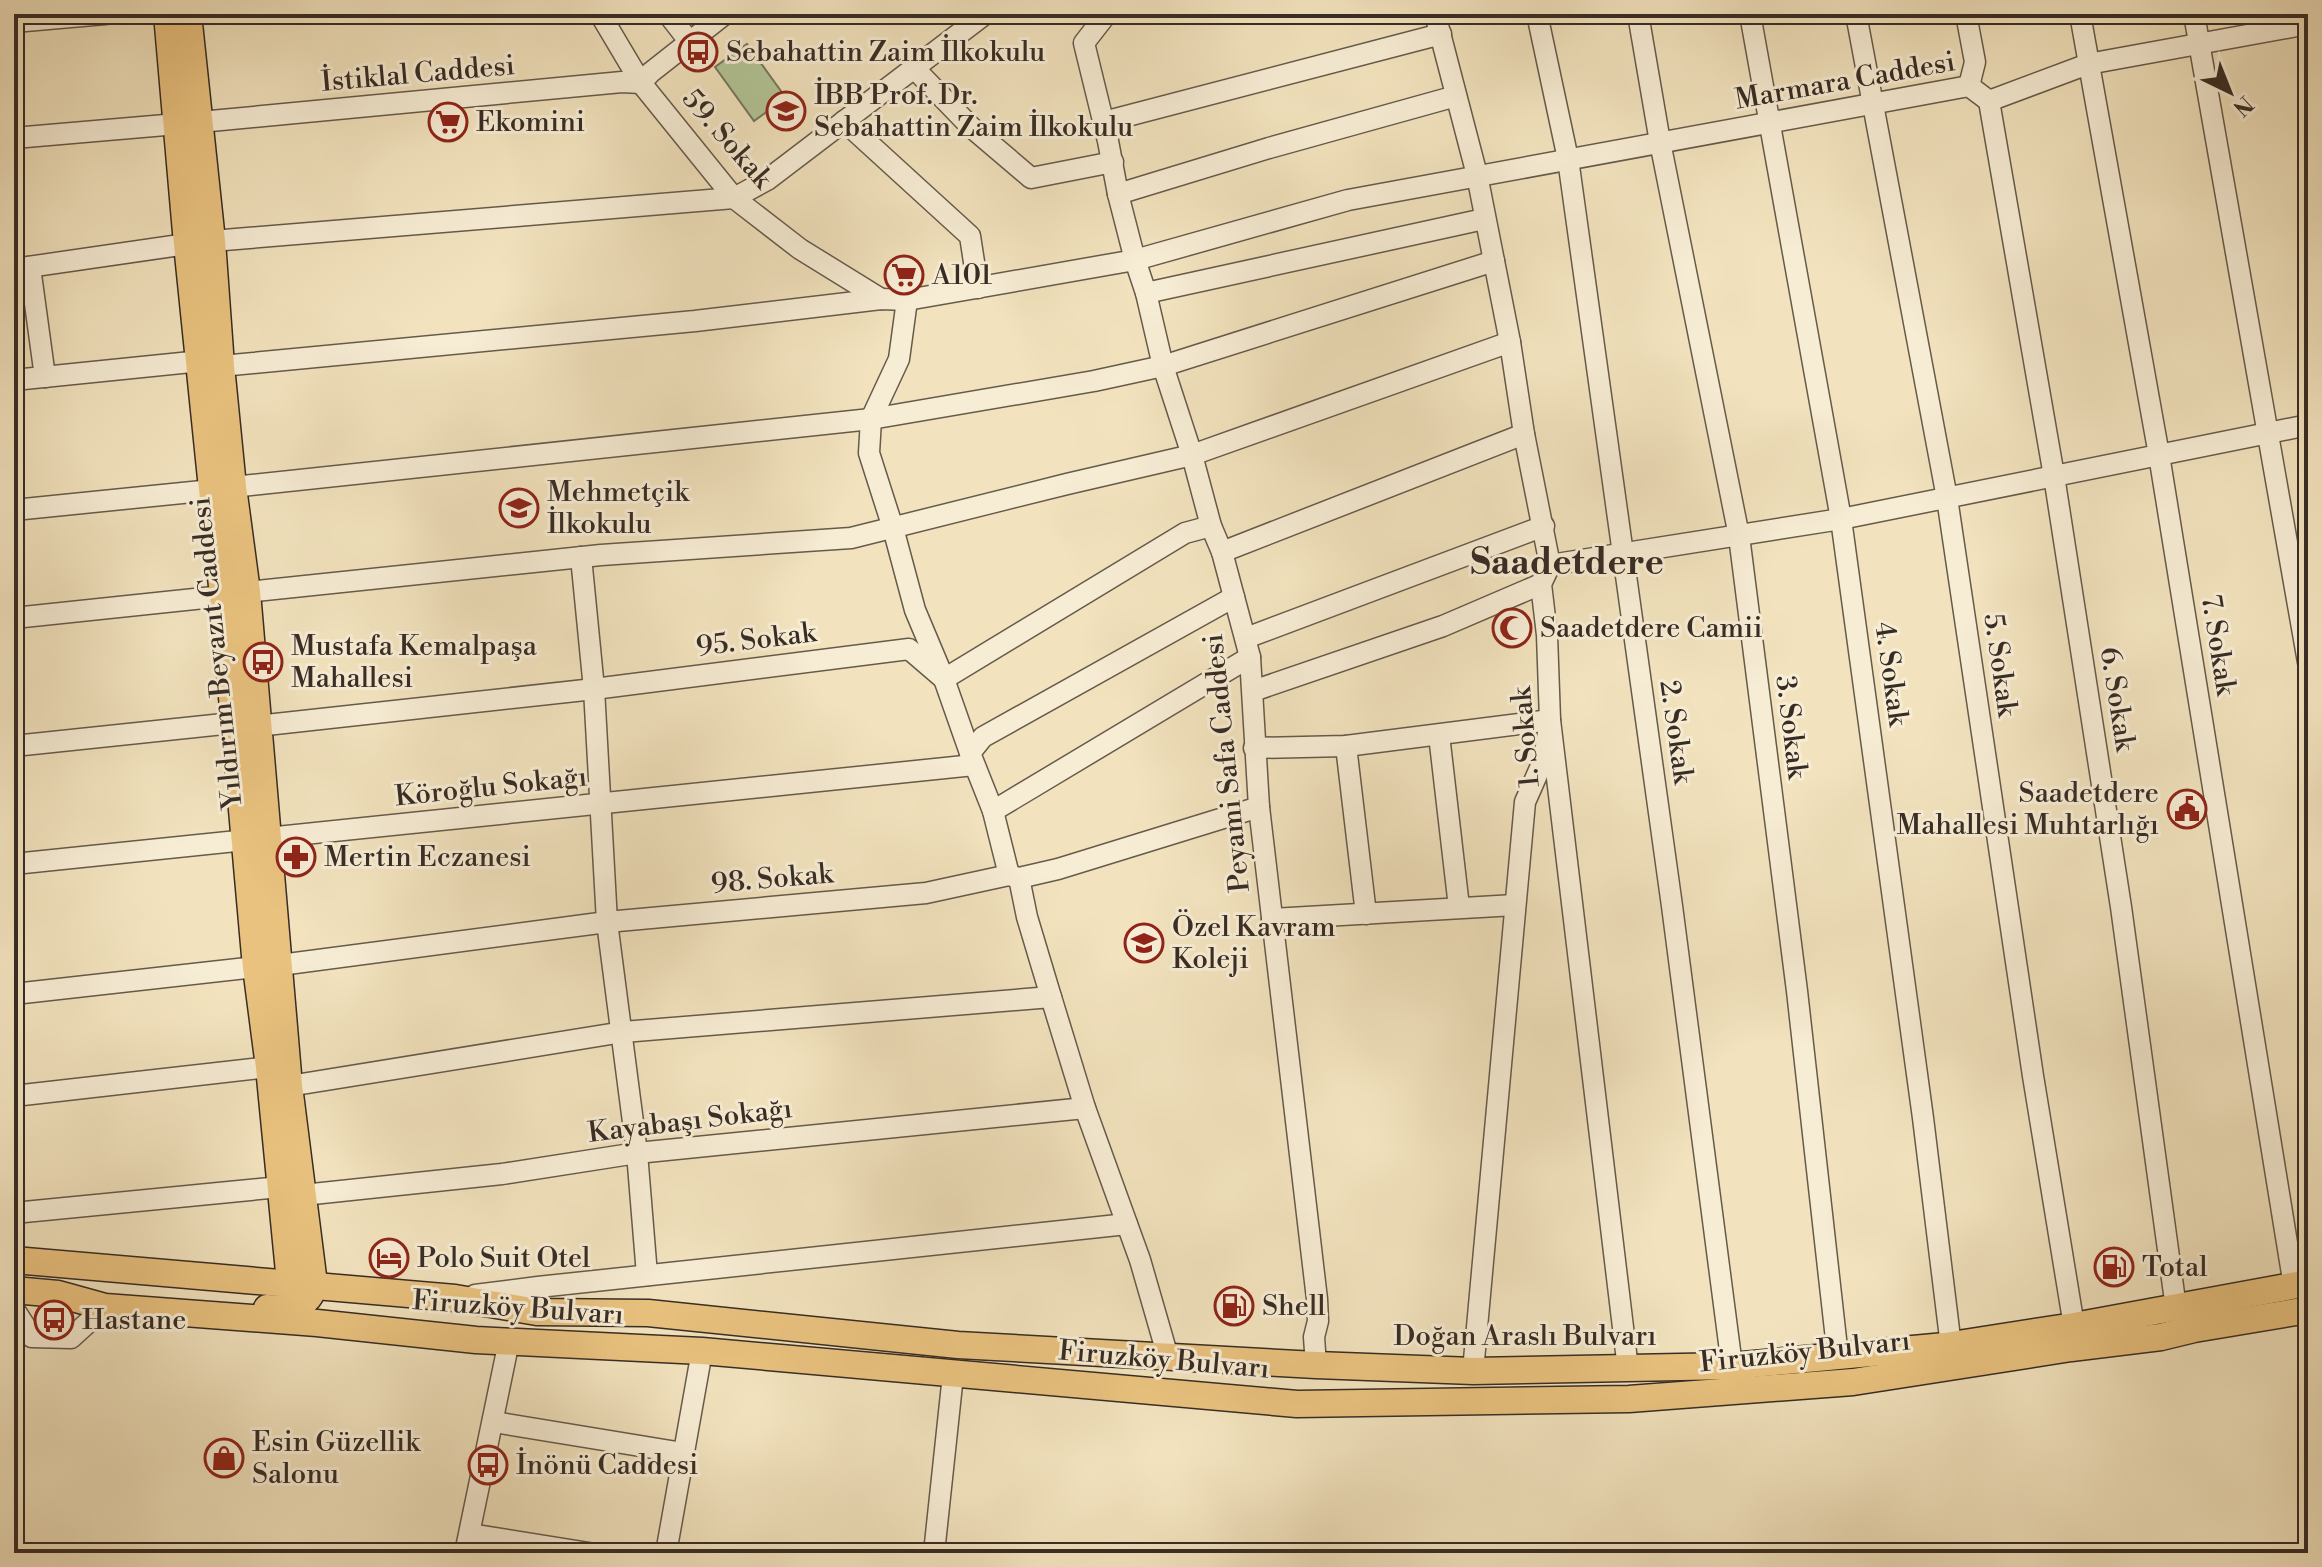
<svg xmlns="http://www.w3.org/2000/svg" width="2322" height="1567" viewBox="0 0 2322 1567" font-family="'Libre Bodoni',serif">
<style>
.green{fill:#b3c597;stroke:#75785e;stroke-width:2}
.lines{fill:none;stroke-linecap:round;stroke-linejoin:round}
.minor-casing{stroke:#665a4b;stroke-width:23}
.major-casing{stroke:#372c25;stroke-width:29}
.minor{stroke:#f7edd5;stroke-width:20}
.major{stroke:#e9c27f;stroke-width:26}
.labels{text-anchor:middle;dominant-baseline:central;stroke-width:6;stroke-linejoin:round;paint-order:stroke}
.poi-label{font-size:28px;fill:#372c25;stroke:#f7edd5;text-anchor:start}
.street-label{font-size:28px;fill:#372c25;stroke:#f7edd5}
.district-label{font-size:36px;font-weight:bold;fill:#372c25;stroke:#f7edd5}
</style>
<rect width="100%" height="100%" fill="#f2e3be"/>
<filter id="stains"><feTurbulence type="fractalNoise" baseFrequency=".0025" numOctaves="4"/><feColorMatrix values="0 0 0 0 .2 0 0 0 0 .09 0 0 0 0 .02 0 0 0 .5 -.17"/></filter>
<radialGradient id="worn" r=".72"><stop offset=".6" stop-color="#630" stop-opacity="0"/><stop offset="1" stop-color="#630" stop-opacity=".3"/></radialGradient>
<path class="green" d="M 747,44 L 786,98 L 754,121 L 715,67 Z"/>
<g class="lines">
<defs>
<g id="minor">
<path d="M 600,14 L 641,83 L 734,198 L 800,249 L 881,299"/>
<path d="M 668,14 L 689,41"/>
<path d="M 1435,14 L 1477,175 L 1510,342 L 1524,434 L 1550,565 L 1541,584 L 1547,635 L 1550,720 L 1628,1369"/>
<path d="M 1537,14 L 1568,159 L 1672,906 L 1732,1366"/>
<path d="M 1638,14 L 1660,142 L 1739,536 L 1797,991 L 1838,1357"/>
<path d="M 1750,14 L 1841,519 L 1923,1118 L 1951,1346"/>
<path d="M 1856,14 L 1947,498 L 2033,1076 L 2074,1326"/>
<path d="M 1966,14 L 1975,62 L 1969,86"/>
<path d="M 2080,14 L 2159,455 L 2294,1286"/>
<path d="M 2194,14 L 2308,662"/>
<path d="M 1105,16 L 1084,43 L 1108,141 L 1118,194 L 1135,260 L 1146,293 L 1163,366 L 1192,455 L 1211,526 L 1222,552 L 1250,657 L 1259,807 L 1317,1299 L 1318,1321 L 1314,1337 L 1316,1365"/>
<path d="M 14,22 L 105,14"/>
<path d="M 914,68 L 971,127 L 1031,178 L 1113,162"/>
<path d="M 641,83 L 650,73 L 725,14"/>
<path d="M 1989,101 L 2054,476 L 2121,907 L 2176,1308"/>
<path d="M 844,121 L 970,236 L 978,288"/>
<path d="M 200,122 L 622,82 L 641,83"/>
<path d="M 1104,122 L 1441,34"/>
<path d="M 14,138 L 177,124"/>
<path d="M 1118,194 L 1269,148 L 1456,96"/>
<path d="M 212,241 L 734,198 L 767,180 L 985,14"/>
<path d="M 30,267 L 45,377"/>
<path d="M 14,269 L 187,244"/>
<path d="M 1146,293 L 1484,219"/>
<path d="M 907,300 L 899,359 L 871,419 L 869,453 L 893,528 L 915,610 L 944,679 L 970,753"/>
<path d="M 221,366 L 695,321 L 881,299 L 907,300 L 1135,260 L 1348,200 L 1969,86 L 1989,101 L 2088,64 L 2308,24"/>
<path d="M 14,380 L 201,361"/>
<path d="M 233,487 L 871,419 L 1094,381 L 1163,366 L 1494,261"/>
<path d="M 14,510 L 212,490"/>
<path d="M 1222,552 L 1524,434"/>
<path d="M 581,557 L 594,689 L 607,922 L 637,1153 L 647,1275"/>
<path d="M 1550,565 L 1841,519 L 2308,425"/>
<path d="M 247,592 L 601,555 L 851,538 L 1067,484 L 1192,455 L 1510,342"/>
<path d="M 14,618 L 223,596"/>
<path d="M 1246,638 L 1544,526"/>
<path d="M 1253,691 L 1443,626 L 1541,584"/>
<path d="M 257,726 L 594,689 L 909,649 L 944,679 L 1185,533 L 1211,526"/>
<path d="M 1439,735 L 1459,907"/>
<path d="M 14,746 L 233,723"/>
<path d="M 1346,746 L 1366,914"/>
<path d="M 1254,748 L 1346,746 L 1550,720 L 1544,759 L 1525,802 L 1473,1371"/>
<path d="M 993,811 L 1250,657"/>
<path d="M 14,864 L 974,765"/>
<path d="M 1009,875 L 993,811 L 970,753 L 983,737 L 1234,597"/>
<path d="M 1019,878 L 1027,917 L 1051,997"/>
<path d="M 1272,919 L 1515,905"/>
<path d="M 280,965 L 607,922 L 926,893 L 1009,875 L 1019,878 L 1058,869 L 1259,807"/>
<path d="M 14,994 L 256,967"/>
<path d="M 289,1086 L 623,1032 L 1051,997 L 1085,1108 L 1140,1260 L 1168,1357"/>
<path d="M 14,1096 L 269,1067"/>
<path d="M 303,1195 L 502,1174 L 637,1153 L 1085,1108"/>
<path d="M 14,1213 L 280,1187"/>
<path d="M 475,1295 L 538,1287 L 1127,1224"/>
<path d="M 14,1309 L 32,1337 L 71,1338 L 105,1307"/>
<path d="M 494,1422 L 683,1453"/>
<path d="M 470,1534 L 589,1553"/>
<path d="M 465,1553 L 509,1341"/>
<path d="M 666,1553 L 702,1351"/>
<path d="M 934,1553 L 953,1375"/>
</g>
<g id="major">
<path d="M 167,14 L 187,244 L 223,596 L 256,967 L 269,1067 L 290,1282 L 294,1298"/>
<path d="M 188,14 L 212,241 L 221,366 L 233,487 L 247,592 L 289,1086 L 314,1284 C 310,1308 288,1309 267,1308"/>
<path d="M 14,1260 L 455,1298 L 537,1312 L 648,1313 L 958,1345 L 1316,1365 L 1473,1371 L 1732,1366 L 1945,1346 L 2074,1326 L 2308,1283"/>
<path d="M 14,1290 L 58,1294 L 105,1307 L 317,1323 L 476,1340 L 702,1351 L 1297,1404 L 1629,1399 L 1853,1382 L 2071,1348 L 2161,1337 L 2194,1329 L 2308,1310"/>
</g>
</defs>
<use href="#minor" class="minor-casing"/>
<use href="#major" class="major-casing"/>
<use href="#minor" class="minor"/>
<use href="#major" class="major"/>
</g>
<defs>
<symbol id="bus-ring" viewBox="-11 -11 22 22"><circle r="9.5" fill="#f7edd5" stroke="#8f2418" stroke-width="1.5"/><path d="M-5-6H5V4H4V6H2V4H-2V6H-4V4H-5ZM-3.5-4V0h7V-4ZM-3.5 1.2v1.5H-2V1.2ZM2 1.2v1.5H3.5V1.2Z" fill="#8f2418"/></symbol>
<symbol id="school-ring" viewBox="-11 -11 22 22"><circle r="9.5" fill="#f7edd5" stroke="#8f2418" stroke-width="1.5"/><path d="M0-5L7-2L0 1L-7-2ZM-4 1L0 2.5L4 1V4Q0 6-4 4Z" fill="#8f2418"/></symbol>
<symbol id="supermarket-ring" viewBox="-11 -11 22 22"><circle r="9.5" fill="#f7edd5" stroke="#8f2418" stroke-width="1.5"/><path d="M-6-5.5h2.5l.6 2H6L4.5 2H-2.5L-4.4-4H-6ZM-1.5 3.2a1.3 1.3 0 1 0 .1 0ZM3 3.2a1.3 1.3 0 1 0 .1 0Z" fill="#8f2418"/></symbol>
<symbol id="mosque-ring" viewBox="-11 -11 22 22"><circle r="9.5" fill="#f7edd5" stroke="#8f2418" stroke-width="1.5"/><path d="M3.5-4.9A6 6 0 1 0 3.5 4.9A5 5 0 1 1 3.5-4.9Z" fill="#8f2418"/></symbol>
<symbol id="civic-ring" viewBox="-11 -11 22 22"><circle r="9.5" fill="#f7edd5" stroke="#8f2418" stroke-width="1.5"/><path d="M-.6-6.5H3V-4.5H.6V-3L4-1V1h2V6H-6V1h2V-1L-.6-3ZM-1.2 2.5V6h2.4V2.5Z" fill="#8f2418"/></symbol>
<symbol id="pharmacy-ring" viewBox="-11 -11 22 22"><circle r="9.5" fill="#f7edd5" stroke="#8f2418" stroke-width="1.5"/><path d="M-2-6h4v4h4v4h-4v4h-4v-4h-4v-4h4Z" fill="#8f2418"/></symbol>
<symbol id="hotel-ring" viewBox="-11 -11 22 22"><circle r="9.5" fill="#f7edd5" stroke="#8f2418" stroke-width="1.5"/><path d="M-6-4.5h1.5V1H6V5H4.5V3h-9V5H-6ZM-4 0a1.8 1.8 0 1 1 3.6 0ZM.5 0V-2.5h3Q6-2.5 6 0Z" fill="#8f2418"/></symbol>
<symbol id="fuel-ring" viewBox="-11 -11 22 22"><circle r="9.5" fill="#f7edd5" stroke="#8f2418" stroke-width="1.5"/><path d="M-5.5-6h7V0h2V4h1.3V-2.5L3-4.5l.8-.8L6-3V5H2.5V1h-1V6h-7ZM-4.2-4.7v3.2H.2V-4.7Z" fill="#8f2418"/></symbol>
<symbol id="shop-ring" viewBox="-11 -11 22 22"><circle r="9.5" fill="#f7edd5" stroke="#8f2418" stroke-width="1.5"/><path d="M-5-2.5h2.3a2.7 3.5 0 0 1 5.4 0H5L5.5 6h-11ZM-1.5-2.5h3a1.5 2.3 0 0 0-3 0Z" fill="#8f2418"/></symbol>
</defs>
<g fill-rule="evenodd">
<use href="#bus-ring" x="676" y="30" width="44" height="44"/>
<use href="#school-ring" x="764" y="89" width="44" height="44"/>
<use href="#supermarket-ring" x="426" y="100" width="44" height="44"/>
<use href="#supermarket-ring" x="882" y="253" width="44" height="44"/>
<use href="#school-ring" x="497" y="486" width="44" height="44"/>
<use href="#mosque-ring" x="1490" y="606" width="44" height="44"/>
<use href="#bus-ring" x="241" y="640" width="44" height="44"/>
<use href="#civic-ring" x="2165" y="787" width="44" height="44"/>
<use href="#pharmacy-ring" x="274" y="835" width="44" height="44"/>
<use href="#school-ring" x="1122" y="921" width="44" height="44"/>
<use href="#hotel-ring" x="367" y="1236" width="44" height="44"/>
<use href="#fuel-ring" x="2092" y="1245" width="44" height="44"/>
<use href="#fuel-ring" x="1212" y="1284" width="44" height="44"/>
<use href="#bus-ring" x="32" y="1298" width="44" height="44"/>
<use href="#shop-ring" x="202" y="1436" width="44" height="44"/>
<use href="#bus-ring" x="466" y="1443" width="44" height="44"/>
</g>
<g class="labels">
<g class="poi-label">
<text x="726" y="52">Sebahattin Zaim İlkokulu</text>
<text x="814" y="95">İBB Prof. Dr.<tspan x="814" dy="32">Sebahattin Zaim İlkokulu</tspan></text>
<text x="476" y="122">Ekomini</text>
<text x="932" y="275">A101</text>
<text x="547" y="492">Mehmetçik<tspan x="547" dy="32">İlkokulu</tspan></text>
<text x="1540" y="628">Saadetdere Camii</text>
<text x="291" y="646">Mustafa Kemalpaşa<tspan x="291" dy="32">Mahallesi</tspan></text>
<text x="2159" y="793" text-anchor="end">Saadetdere<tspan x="2159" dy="32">Mahallesi Muhtarlığı</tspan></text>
<text x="324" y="857">Mertin Eczanesi</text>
<text x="1172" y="927">Özel Kavram<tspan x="1172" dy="32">Koleji</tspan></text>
<text x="417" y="1258">Polo Suit Otel</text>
<text x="2142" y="1267">Total</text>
<text x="1262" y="1306">Shell</text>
<text x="82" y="1320">Hastane</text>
<text x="252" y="1442">Esin Güzellik<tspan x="252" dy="32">Salonu</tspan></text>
<text x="516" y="1465">İnönü Caddesi</text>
</g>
<g class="street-label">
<text transform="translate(418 74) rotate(-5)">İstiklal Caddesi</text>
<text transform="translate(1845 81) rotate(-10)">Marmara Caddesi</text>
<text transform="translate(727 139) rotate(49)">59. Sokak</text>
<text transform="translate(756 640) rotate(-7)">95. Sokak</text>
<text transform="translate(2218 645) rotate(81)">7. Sokak</text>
<text transform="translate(217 653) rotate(-96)">Yıldırım Beyazıt Caddesi</text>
<text transform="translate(2000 665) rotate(82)">5. Sokak</text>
<text transform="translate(1891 674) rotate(82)">4. Sokak</text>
<text transform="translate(2117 699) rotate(81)">6. Sokak</text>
<text transform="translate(1791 727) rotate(83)">3. Sokak</text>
<text transform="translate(1676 732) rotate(82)">2. Sokak</text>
<text transform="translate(1526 737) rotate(-95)">1. Sokak</text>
<text transform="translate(1227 763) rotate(-96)">Peyami Safa Caddesi</text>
<text transform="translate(491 787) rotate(-6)">Köroğlu Sokağı</text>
<text transform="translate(772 879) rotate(-5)">98. Sokak</text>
<text transform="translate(690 1121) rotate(-7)">Kayabaşı Sokağı</text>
<text transform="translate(518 1308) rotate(4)">Firuzköy Bulvarı</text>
<text x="1525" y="1336">Doğan Araslı Bulvarı</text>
<text transform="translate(1805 1352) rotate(-6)">Firuzköy Bulvarı</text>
<text transform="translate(1164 1360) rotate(5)">Firuzköy Bulvarı</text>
</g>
<g class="district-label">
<text x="1567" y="563">Saadetdere</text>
</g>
</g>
<rect width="2322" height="1567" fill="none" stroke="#f2e3be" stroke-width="48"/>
<rect x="16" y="16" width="2290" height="1535" fill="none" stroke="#372c25" stroke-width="4"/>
<rect x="24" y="24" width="2274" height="1519" fill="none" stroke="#372c25" stroke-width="2"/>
<g transform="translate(2230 92) rotate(137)" stroke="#f7edd5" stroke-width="6" paint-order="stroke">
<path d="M0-6L14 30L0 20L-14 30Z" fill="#372c25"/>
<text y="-12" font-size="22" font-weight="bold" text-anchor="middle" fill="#372c25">N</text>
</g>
<rect width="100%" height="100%" filter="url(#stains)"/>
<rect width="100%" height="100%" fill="url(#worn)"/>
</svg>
